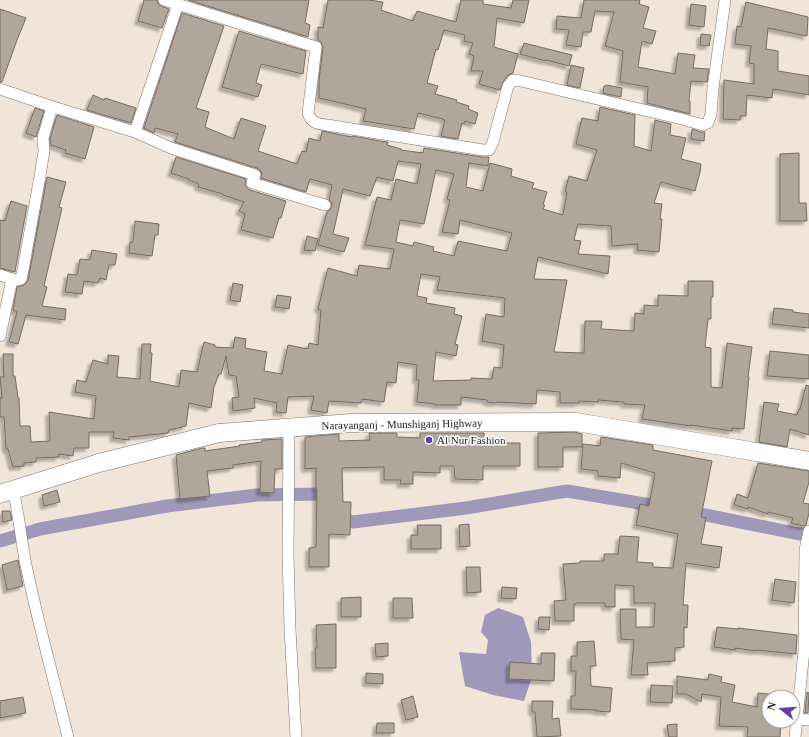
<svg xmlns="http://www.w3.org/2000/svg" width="809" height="737" viewBox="0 0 809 737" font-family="'Times New Roman',serif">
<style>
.water{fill:#9f99b9}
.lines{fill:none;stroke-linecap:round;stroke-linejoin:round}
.canal{stroke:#9f99b9;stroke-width:13}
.building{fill:#b1a69b;stroke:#776c62;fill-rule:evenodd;filter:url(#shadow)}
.minor-casing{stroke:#7f756b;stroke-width:12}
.primary-casing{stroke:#7f756b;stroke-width:19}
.minor{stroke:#fff;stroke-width:11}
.primary{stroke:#fff;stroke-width:18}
.poi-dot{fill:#643db5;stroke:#fff;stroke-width:1.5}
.labels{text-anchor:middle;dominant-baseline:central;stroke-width:3;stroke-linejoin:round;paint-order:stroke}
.street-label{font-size:11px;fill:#1d1915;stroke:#fff}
.poi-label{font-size:11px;fill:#1d1915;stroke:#fff;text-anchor:start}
</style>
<defs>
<filter id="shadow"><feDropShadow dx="-3.5" dy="3.5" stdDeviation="1" flood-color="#0004"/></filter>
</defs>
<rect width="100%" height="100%" fill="#f1e5da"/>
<path class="water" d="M 498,608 L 523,617 L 531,642 L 532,677 L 524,701 L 493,695 L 465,686 L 459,652 L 486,654 L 488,640 L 481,632 L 485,615 Z"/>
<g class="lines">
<path class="canal" d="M 0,541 L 40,529 L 167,506 L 257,495 L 324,494 L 331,514 L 353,522 L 466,508 L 567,491 L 681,510 L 799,534 L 809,533"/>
</g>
<g class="building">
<path d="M 144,0 L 157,0 L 159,5 L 169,9 L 162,28 L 138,21 Z"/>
<path d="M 188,0 L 309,0 L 305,23 L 310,25 L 308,37 Z"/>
<path d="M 328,0 L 369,0 L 383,2 L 381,10 L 413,21 L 417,11 L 456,22 L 461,0 L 483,0 L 483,4 L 511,8 L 513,0 L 529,0 L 524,23 L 497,18 L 494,47 L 518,54 L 513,73 L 508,75 L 503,82 L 500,90 L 479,84 L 483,71 L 471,71 L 474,56 L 469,54 L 473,43 L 464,41 L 465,35 L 444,30 L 438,50 L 436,49 L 427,83 L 438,86 L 435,94 L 457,100 L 456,102 L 469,106 L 468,109 L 478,113 L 475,124 L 465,121 L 464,124 L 462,123 L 458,139 L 441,136 L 445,120 L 443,120 L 443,119 L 418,113 L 414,129 L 363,121 L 366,109 L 319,98 L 319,80 L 323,48 L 321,42 L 318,40 L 318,27 L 323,28 Z"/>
<path d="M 584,0 L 640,0 L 639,4 L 649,7 L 643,28 L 656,31 L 652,44 L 642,41 L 638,67 L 675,74 L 678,53 L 695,55 L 693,68 L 709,69 L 707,82 L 691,81 L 689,101 L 690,101 L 690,114 L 647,103 L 648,87 L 620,82 L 623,51 L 605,46 L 614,12 L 595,11 L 591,32 L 583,32 L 581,47 L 566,45 L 569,30 L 556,29 L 557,16 L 581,18 Z"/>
<path d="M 746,2 L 808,17 L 807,36 L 768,28 L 766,49 L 778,51 L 778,71 L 809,76 L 809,95 L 773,89 L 772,98 L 747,95 L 746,116 L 740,116 L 740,120 L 723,119 L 724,80 L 754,84 L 754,64 L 749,63 L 751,46 L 735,44 L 737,26 L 741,27 Z"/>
<path d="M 691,4 L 706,6 L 704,27 L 689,25 Z"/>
<path d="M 0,9 L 26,18 L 17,40 L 2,82 L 0,82 Z"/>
<path d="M 182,13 L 224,26 L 196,108 L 209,112 L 205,127 L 234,139 L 241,118 L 266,126 L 258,151 L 297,164 L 302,151 L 306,152 L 309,138 L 320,141 L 322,131 L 352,137 L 352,136 L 386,142 L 388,142 L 387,145 L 401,149 L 401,150 L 423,153 L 424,148 L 482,157 L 489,157 L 488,166 L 469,163 L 466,187 L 483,191 L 490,163 L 512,169 L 511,176 L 534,183 L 532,188 L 547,192 L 543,205 L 545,205 L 543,209 L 563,215 L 567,192 L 565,191 L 569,176 L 587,181 L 597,150 L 576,144 L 582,118 L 598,121 L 600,107 L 635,115 L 634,146 L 651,151 L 655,120 L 671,124 L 670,135 L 686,138 L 681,159 L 701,164 L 700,172 L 695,191 L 661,182 L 654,203 L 662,204 L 660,219 L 662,219 L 659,252 L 637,250 L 638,244 L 612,246 L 611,226 L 578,224 L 574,240 L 581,241 L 578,254 L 610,256 L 608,274 L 538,257 L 534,279 L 567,280 L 554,352 L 584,353 L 585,321 L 602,321 L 601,329 L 634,331 L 635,313 L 644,314 L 644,305 L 658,306 L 658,295 L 688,296 L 688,281 L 713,281 L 713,297 L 711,297 L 711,319 L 708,319 L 705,347 L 711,348 L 711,387 L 722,388 L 727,343 L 752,347 L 748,377 L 749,377 L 744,429 L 732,428 L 732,431 L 691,425 L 691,426 L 642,419 L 645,405 L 624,404 L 624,402 L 598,400 L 598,402 L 579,401 L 579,403 L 560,403 L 560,392 L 537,390 L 536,404 L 497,402 L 496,403 L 487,402 L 487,400 L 461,397 L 461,405 L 435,405 L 435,404 L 417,402 L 419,380 L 416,380 L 417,365 L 398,362 L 396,383 L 387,382 L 384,402 L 362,399 L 361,403 L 329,401 L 327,413 L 311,410 L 314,396 L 288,397 L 286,413 L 276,412 L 277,403 L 254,398 L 255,408 L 233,411 L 232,398 L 239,397 L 236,376 L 229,375 L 226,356 L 221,374 L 219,374 L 214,387 L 211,408 L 189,403 L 186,426 L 169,430 L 168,433 L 129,437 L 129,440 L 113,438 L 114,432 L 89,432 L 89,448 L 74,448 L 73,456 L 59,454 L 59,457 L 36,458 L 36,462 L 24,463 L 24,466 L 13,467 L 8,449 L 6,449 L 4,417 L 0,417 L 0,398 L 2,398 L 0,377 L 4,377 L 3,354 L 13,354 L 13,376 L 15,376 L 18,398 L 19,398 L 20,426 L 30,426 L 31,442 L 50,441 L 49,412 L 94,419 L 96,396 L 75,392 L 77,380 L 86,382 L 93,360 L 108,364 L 108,355 L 119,356 L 117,377 L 140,379 L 142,344 L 151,344 L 150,353 L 152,353 L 150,381 L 179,387 L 181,370 L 197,372 L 204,342 L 215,345 L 215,347 L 233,348 L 235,337 L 246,339 L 245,348 L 267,352 L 264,371 L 282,374 L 288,345 L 308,349 L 309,343 L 318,345 L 321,310 L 318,309 L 328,268 L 357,276 L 359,265 L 390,269 L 394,249 L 365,245 L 377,197 L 391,200 L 396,179 L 417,184 L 421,164 L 398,161 L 393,181 L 377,177 L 370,196 L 343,189 L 333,234 L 349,238 L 344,252 L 318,245 L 327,212 L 330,210 L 332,207 L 332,203 L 329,200 L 332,185 L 310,179 L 306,192 L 261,178 L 262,173 L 260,170 L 257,168 L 175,142 L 178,134 L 155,128 L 154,133 L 144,128 ZM 436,170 L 454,174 L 447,199 L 450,200 L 442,232 L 458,234 L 460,220 L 512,233 L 507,251 L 458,241 L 454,256 L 433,251 L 434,247 L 414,242 L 413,246 L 396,242 L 400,220 L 424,224 ZM 421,274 L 440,277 L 437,290 L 505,298 L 504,317 L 486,314 L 482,341 L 504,345 L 502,368 L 494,367 L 492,379 L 471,378 L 471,380 L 433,381 L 436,352 L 456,356 L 458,345 L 455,344 L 462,316 L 454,314 L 455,308 L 426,303 L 427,298 L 417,296 Z"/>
<path d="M 239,31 L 306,51 L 303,74 L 261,64 L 256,83 L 262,85 L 258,97 L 222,87 Z"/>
<path d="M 701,34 L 711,35 L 709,46 L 700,45 Z"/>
<path d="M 524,43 L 572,55 L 569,66 L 546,60 L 546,61 L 520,54 Z"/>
<path d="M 571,65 L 584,68 L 580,88 L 567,85 Z"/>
<path d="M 606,85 L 622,88 L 621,97 L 603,93 L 604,86 L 606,86 Z"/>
<path d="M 93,95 L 104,100 L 105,98 L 136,108 L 131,123 L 87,110 Z"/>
<path d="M 35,108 L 44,111 L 36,137 L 26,133 Z"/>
<path d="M 57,115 L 94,127 L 85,159 L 65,153 L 66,150 L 51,145 L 50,139 Z"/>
<path d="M 692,129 L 701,132 L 705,132 L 704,141 L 691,139 Z"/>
<path d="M 799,153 L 799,203 L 806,203 L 807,221 L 780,221 L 780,154 Z"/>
<path d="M 176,157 L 246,179 L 245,185 L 247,188 L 250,190 L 286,201 L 281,218 L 279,218 L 273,238 L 241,230 L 245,214 L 239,211 L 244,202 L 223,195 L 223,194 L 198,187 L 199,184 L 189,180 L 189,179 L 171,173 Z"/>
<path d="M 47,177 L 66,182 L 59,207 L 62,208 L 44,286 L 47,287 L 42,306 L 66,309 L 65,320 L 26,315 L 18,344 L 9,342 L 17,312 L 13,310 L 17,287 L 24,285 L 28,281 Z"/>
<path d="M 11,201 L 27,206 L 15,272 L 0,268 L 0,220 L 5,221 Z"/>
<path d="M 135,221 L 159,224 L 158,235 L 155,235 L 152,256 L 129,253 L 130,242 L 133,242 Z"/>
<path d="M 307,236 L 318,239 L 315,251 L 304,250 Z"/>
<path d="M 92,250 L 117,254 L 115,265 L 109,265 L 106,280 L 100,278 L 98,283 L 84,281 L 82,294 L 65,292 L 68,274 L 77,275 L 80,259 L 90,260 Z"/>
<path d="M 233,283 L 243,285 L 240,302 L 230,300 Z"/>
<path d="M 277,295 L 291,297 L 289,309 L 275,307 Z"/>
<path d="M 774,308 L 793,310 L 793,312 L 809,314 L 809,328 L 772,324 Z"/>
<path d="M 770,351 L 809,355 L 809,379 L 767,376 Z"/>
<path d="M 806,385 L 809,386 L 809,435 L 790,429 L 787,447 L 759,442 L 764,402 L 779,404 L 777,411 L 797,415 L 799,409 L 800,409 Z"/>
<path d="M 575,432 L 582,434 L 582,447 L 563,447 L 563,467 L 538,467 L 538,433 Z"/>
<path d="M 369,433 L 397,433 L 397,437 L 420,438 L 420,433 L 484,433 L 484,443 L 520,443 L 520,466 L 483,466 L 483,480 L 455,479 L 454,466 L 440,466 L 440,473 L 413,472 L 413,484 L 400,484 L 401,480 L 384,480 L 384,467 L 342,468 L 343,502 L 351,502 L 350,535 L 329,534 L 329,567 L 309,567 L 309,548 L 316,547 L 317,489 L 316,489 L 316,468 L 305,469 L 305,437 L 339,434 L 339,441 L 370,440 Z"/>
<path d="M 601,437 L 653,445 L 653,450 L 712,461 L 701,517 L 706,518 L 701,544 L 722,547 L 719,568 L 686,563 L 683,605 L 688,605 L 687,628 L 684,627 L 684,647 L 675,648 L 675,661 L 647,663 L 648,675 L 631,675 L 634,640 L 621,639 L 620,609 L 636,609 L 636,627 L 654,627 L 655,603 L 634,603 L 634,586 L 615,585 L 615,607 L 605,607 L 605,603 L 576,603 L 576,604 L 574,604 L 574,621 L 555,621 L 554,601 L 566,600 L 563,564 L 580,563 L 580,561 L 604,561 L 604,554 L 618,554 L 620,536 L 639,537 L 637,562 L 653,563 L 653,567 L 673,568 L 678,534 L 636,525 L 640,504 L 649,506 L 655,473 L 621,463 L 620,478 L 598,476 L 598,471 L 581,469 L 583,444 L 600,446 Z"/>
<path d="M 282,439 L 282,469 L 275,469 L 274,493 L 260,492 L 261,461 L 233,465 L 233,468 L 207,471 L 210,496 L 180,499 L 176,455 L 202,448 L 205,448 L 205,451 L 240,446 L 239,445 L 262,442 L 262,440 Z"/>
<path d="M 758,463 L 809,471 L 809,482 L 803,503 L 809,504 L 809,513 L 806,525 L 804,526 L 791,523 L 793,518 L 768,512 L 768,514 L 748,507 L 748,509 L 734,505 L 737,494 L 748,498 Z"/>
<path d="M 57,490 L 60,502 L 44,506 L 42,495 Z"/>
<path d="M 2,511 L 10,511 L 12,520 L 3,522 Z"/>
<path d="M 469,524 L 470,546 L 460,547 L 459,525 Z"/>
<path d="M 417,525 L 441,525 L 441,549 L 411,549 L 411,535 L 418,535 Z"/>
<path d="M 18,560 L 23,586 L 7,590 L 2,565 Z"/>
<path d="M 466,567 L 480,567 L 481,592 L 467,593 Z"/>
<path d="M 775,579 L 796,582 L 794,603 L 772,600 Z"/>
<path d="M 502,587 L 517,588 L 516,599 L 501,598 Z"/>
<path d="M 361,597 L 361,617 L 341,617 L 341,598 Z"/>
<path d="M 393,598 L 412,598 L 413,618 L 393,618 Z"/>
<path d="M 539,617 L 550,617 L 549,630 L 538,629 Z"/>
<path d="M 336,624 L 336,668 L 316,668 L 315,648 L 317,648 L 316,625 Z"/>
<path d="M 717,627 L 738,629 L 738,628 L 797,635 L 796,654 L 756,650 L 756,651 L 735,648 L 735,650 L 714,647 Z"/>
<path d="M 594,641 L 596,666 L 590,666 L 591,686 L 612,688 L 610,712 L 596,711 L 596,710 L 571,709 L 571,696 L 575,696 L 576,671 L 571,671 L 571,656 L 577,656 L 577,642 Z"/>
<path d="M 388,643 L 388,656 L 376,657 L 375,644 Z"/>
<path d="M 541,653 L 555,653 L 554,681 L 509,679 L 510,662 L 541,664 Z"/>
<path d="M 366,673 L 383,674 L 383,684 L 366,683 Z"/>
<path d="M 709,674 L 722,677 L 721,682 L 735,685 L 732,702 L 757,707 L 758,693 L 769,694 L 769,721 L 781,721 L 780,737 L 747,737 L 748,727 L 719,726 L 721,697 L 702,694 L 701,702 L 686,694 L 677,694 L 677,676 L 708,680 Z"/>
<path d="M 651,685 L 673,686 L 672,703 L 650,702 Z"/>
<path d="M 807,692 L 809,693 L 808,713 L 805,713 Z"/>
<path d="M 413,696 L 418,717 L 406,720 L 401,700 Z"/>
<path d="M 23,697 L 26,713 L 0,718 L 0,701 Z"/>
<path d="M 532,701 L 553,701 L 552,719 L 559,718 L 561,736 L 537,737 L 535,712 L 532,712 Z"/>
<path d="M 377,723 L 394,723 L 394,733 L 376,733 Z"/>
<path d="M 677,724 L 677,737 L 669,737 L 667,725 Z"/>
</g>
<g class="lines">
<defs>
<g id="minor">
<path d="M 164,0 L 316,47 L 308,113 C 311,123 318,124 327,125 L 483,150 L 489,150 L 493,142 L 508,86 L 513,80 L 521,81 L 682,119 L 703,125 L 708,123 L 711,114 L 713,88 L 725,0"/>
<path d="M 178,4 L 135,132 L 171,148 L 255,175 L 252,183 L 325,205"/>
<path d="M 0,89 L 50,106 L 135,132"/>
<path d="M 0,275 L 12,279 L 0,336"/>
<path d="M 12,279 L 18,280 L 21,279 L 23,270 L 40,176 L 44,151 L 43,138 L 52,107"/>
<path d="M 289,428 L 288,554 L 290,629 L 296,737"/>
<path d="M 13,489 C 19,514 21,540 26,565 C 38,623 54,680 68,737"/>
<path d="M 797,719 L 809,720"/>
<path d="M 795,737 L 804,651 L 805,550 L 809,531"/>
</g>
<path id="primary" d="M 0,494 L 99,463 L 219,433 L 351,423 L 576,422 L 727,447 L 809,461"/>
</defs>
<use href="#minor" class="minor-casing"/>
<use href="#primary" class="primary-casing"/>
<use href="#minor" class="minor"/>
<use href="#primary" class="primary"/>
</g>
<circle class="poi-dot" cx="429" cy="440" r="4"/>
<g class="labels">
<g class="street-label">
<text transform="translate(402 424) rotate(-1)">Narayanganj - Munshiganj Highway</text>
</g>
<g class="poi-label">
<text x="437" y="440">Al Nur Fashion</text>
</g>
</g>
<g transform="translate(781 709) rotate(287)"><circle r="19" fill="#ffffff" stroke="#a5a3a1"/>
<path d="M0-3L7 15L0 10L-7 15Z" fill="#643db5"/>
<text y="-6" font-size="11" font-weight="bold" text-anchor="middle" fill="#1d1915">N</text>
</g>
</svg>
